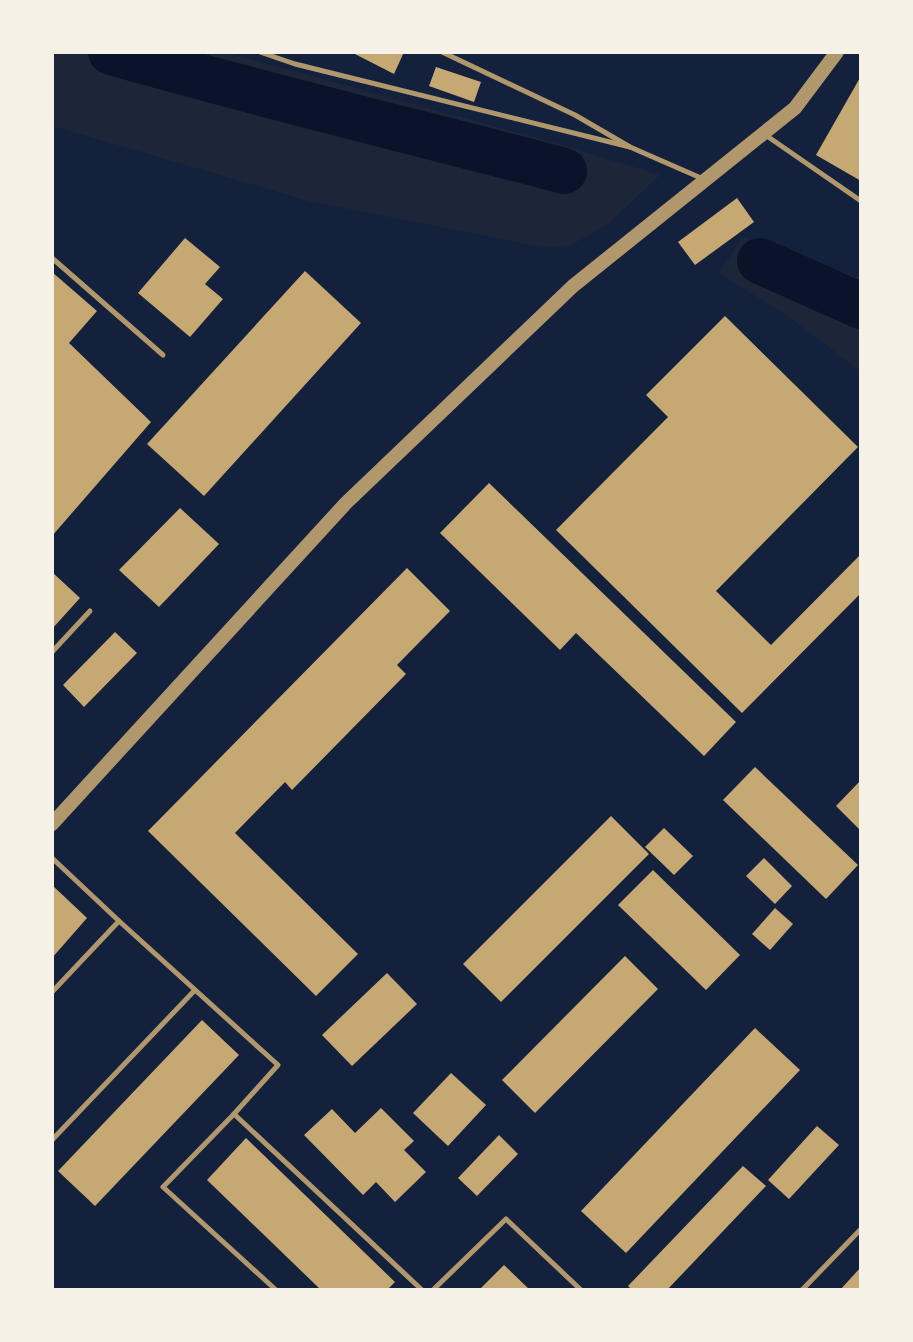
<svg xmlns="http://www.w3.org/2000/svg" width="913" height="1342" viewBox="0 0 913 1342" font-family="Commissioner,sans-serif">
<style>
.green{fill:#1d2539}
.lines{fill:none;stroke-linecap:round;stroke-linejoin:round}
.river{stroke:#0b132b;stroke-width:46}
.building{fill:#c6a872}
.service{stroke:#b1986c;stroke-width:5}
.tertiary{stroke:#b1986c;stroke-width:14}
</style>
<rect width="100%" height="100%" fill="#14213d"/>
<g class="green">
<path d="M 52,52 L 224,52 L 559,144 L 660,175 L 606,226 L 565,248 L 531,245 L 309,201 L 52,126 Z"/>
<path d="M 743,237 L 861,278 L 861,372 L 789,317 L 719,273 Z"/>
</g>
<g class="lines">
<g class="river">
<path d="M 111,52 C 261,95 413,131 564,171"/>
<path d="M 760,261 L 861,306"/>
</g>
</g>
<g class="building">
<path d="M 351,52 L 404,52 L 394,74 Z"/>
<path d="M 436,67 L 481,82 L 474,102 L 429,86 Z"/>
<path d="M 861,76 L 861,181 L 816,155 Z"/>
<path d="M 737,198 L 754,222 L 695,265 L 678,242 Z"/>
<path d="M 185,238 L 220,267 L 205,284 L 223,299 L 190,337 L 138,293 Z"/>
<path d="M 305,271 L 361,323 L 204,496 L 147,444 Z"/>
<path d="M 52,272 L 97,311 L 69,343 L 151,422 L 52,536 Z"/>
<path d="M 725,316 L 858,447 L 716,591 L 771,645 L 861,554 L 861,593 L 742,713 L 556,530 L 668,417 L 646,395 Z"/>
<path d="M 489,483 L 736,722 L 704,756 L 576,633 L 560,650 L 440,533 Z"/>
<path d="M 180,508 L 219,544 L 159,607 L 119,570 Z"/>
<path d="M 407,568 L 450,611 L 397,665 L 406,674 L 292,790 L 285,782 L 235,833 L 358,954 L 316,996 L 148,831 Z"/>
<path d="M 52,572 L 80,598 L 52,629 Z"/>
<path d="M 115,632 L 137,653 L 84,707 L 63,685 Z"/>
<path d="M 755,767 L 858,865 L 826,899 L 723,800 Z"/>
<path d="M 861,780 L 861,831 L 836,806 Z"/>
<path d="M 611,816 L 649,854 L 501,1002 L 463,964 Z"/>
<path d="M 664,828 L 693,856 L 674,875 L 645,847 Z"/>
<path d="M 764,858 L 792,886 L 775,904 L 746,876 Z"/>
<path d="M 653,870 L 740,955 L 706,990 L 618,905 Z"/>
<path d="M 52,885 L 87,918 L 52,958 Z"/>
<path d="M 775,908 L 793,924 L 770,950 L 752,934 Z"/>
<path d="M 625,956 L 658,989 L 535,1113 L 502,1080 Z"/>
<path d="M 387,973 L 417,1004 L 352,1066 L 322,1035 Z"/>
<path d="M 202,1020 L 239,1055 L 95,1206 L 58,1171 Z"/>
<path d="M 755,1028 L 800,1070 L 626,1253 L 581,1211 Z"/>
<path d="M 451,1073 L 486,1105 L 448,1146 L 413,1113 Z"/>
<path d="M 381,1108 L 414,1141 L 404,1150 L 426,1172 L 395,1202 L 376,1182 L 363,1195 L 304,1135 L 332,1109 L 355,1133 Z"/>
<path d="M 817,1126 L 839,1145 L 789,1199 L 768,1180 Z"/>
<path d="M 499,1135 L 518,1154 L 477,1196 L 458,1178 Z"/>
<path d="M 246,1138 L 395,1282 L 387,1290 L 321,1290 L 207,1180 Z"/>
<path d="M 743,1166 L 766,1186 L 667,1290 L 632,1290 L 628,1286 Z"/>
<path d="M 504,1265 L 530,1290 L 479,1290 Z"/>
<path d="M 861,1267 L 861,1290 L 840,1290 Z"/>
</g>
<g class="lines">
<g class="service">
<path d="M 260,52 L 295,64 L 630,147"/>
<path d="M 442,52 L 575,115 L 630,147 L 701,178"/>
<path d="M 764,134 L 861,201"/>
<path d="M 52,258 L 163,355"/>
<path d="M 52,652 L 90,611"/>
<path d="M 52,858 L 119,921 L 52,992"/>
<path d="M 119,921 L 278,1065 L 234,1114"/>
<path d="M 52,1140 L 195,990"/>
<path d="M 276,1290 L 163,1187 L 234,1114 L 422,1290"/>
<path d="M 433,1290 L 506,1219 L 581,1290"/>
<path d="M 802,1290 L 861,1229"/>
</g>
<path class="tertiary" d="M 52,824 L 346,503 L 573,286 L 795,108 L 837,52"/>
</g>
<rect width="913" height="1342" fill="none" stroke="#f6f1e7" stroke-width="108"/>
</svg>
